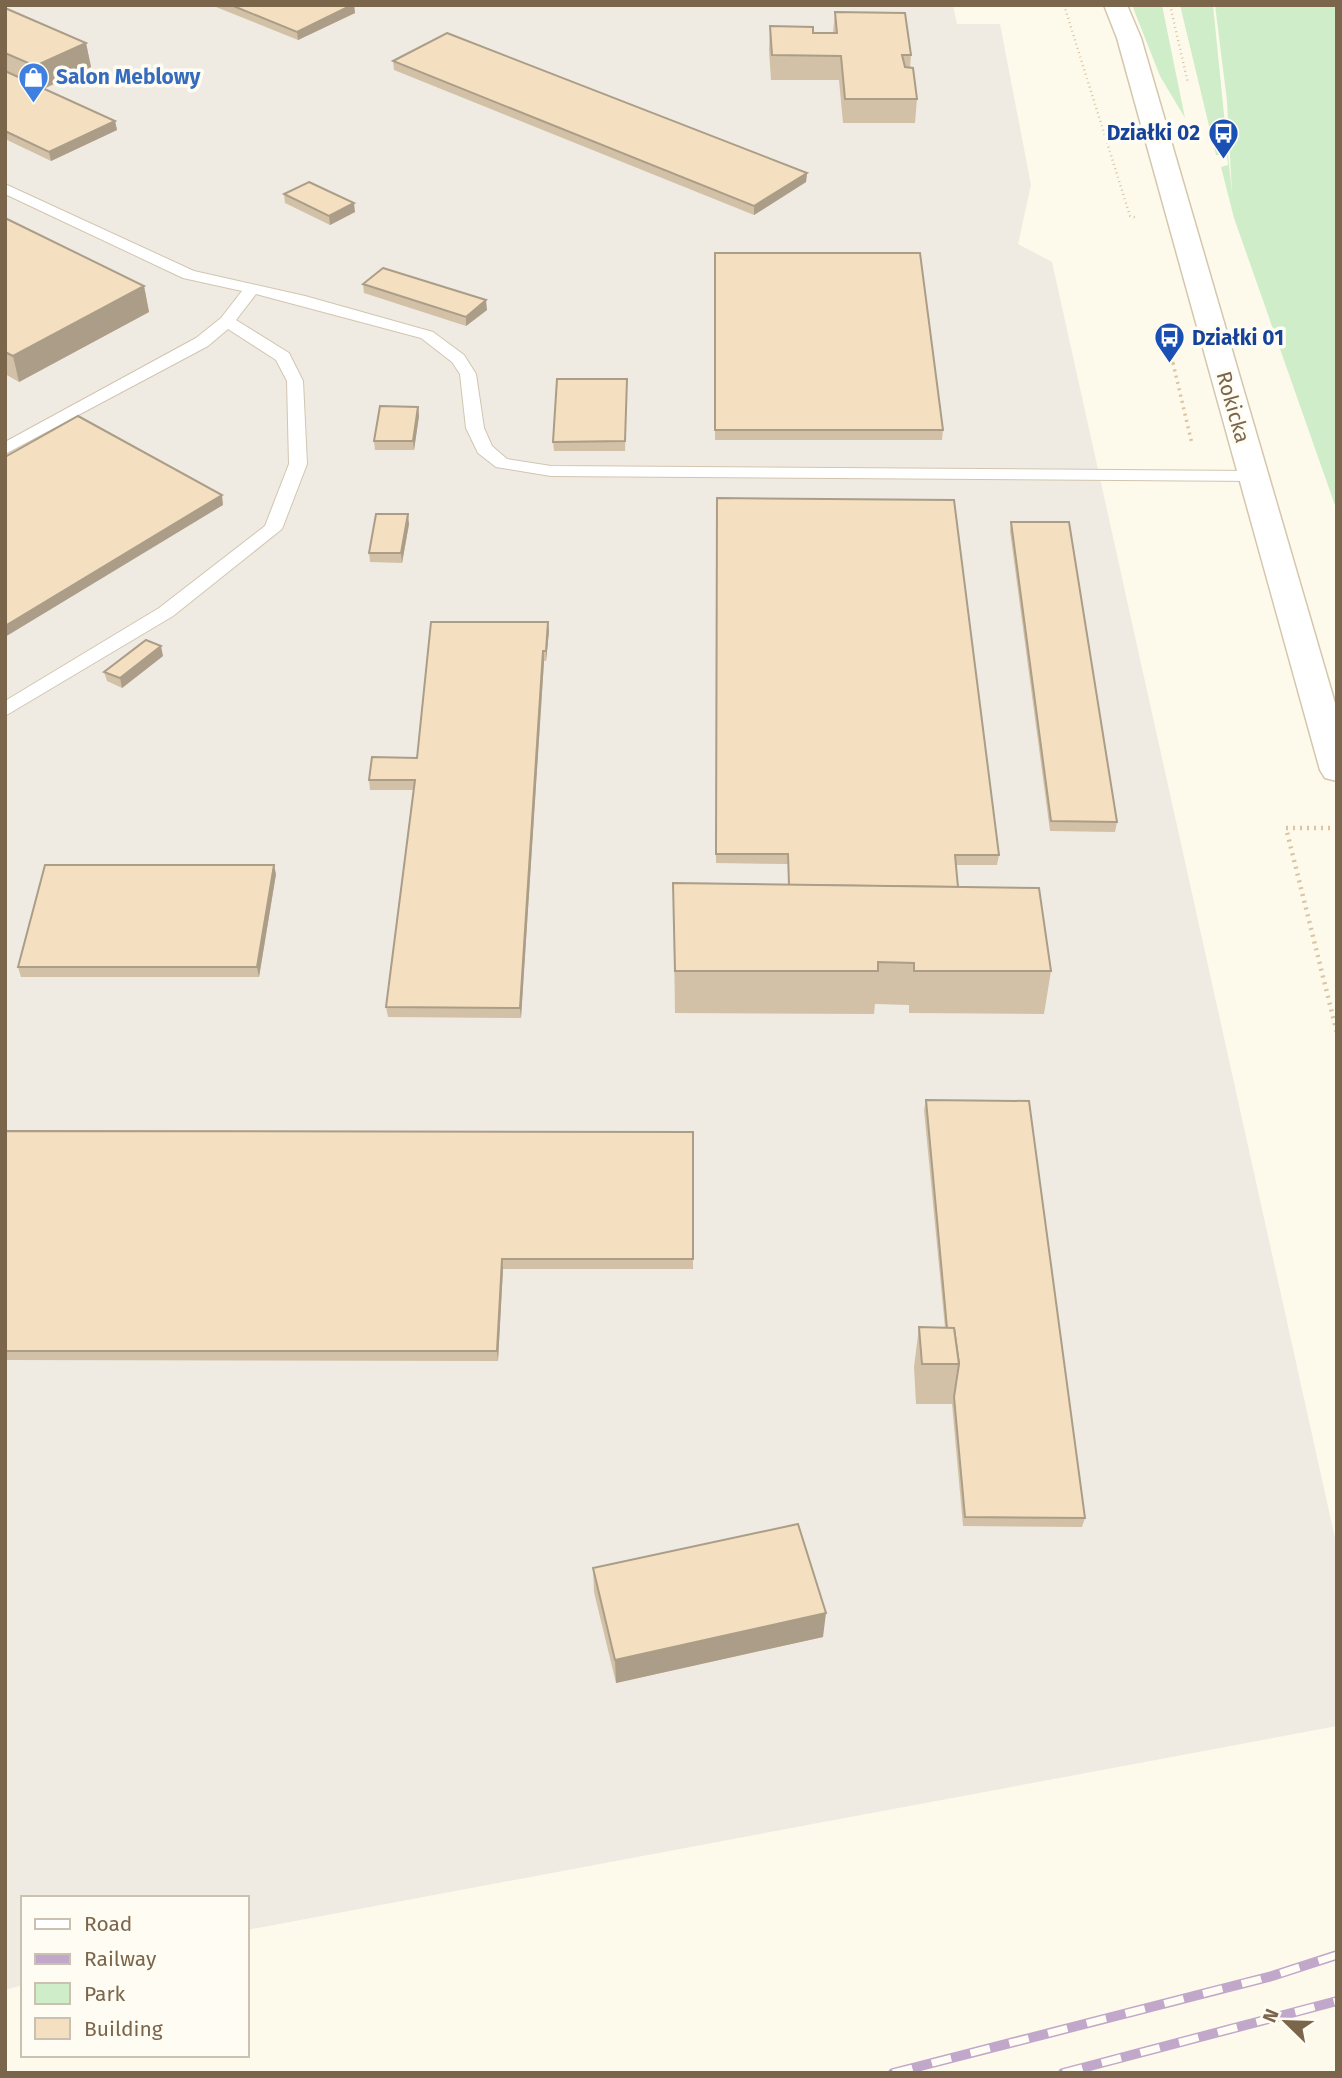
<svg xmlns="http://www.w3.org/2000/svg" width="1342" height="2078" viewBox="0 0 1342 2078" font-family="'Fira Sans',sans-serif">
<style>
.industrial{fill:#efebe3}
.green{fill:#cfedc8}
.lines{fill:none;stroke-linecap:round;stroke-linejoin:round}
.lane-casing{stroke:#d2c5af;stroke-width:2}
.secondary-casing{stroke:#d5c6ad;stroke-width:3}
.path-far2{stroke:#dac4a3;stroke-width:2.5;stroke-dasharray:1 3.5;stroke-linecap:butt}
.path-far1{stroke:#dac4a3;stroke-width:3.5;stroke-dasharray:2 4.5;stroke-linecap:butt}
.path{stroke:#dac4a3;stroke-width:4.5;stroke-dasharray:2 5;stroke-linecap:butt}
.lane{fill:#fff;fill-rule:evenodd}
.secondary{fill:#fff;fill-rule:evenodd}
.rail-casing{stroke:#c1a7ca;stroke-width:10}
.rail{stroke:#fffdf3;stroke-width:7;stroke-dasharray:20;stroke-linecap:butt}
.wall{fill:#d2c1a6}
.shaded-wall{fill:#ab9d87}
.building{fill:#f4e0c1;stroke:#ab9d87;stroke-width:2}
.labels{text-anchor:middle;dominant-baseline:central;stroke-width:7;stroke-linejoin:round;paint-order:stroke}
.far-shop-label{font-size:21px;font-weight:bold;fill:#366cbe;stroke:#fffdf3;text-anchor:start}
.far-transit-label{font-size:21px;font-weight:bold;fill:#164399;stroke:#fffdf3;text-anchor:end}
.far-street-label{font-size:21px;fill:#7b664c;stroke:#fffdf3}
</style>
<rect width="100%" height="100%" fill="#fdfaeb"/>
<path class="industrial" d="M 5,5 L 953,5 L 957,24 L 1000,24 L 1031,185 L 1018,244 L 1052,262 L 1337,1547 L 1337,1726 L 247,1930 L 247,1898 L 23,1898 L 23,1985 L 5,1990 Z"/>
<g class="green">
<path d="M 1132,5 L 1162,5 L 1185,118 L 1160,76 Z"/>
<path d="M 1180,5 L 1213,5 L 1232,194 L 1227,101 L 1215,5 L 1337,5 L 1337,511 L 1234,218 L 1221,167 L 1228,165 L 1227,155 L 1216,155 Z"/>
</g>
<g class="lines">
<defs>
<path id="lane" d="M 5,184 L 194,271 L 305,296 L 433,332 L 464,355 L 476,374 L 484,428 L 492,446 L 507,459 L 551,466 L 1253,471 L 1262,476 L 1253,481 L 551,476 L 496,467 L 478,453 L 466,428 L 460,374 L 452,362 L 421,338 L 256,294 L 236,320 L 289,353 L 303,381 L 307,464 L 282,529 L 173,616 L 5,716 L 5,701 L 159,608 L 265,526 L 289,464 L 287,381 L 276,360 L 228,329 L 208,346 L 5,454 L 5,442 L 196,338 L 221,318 L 242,291 L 183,278 L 5,194 Z"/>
<path id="secondary" d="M 1104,5 L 1127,5 L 1141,38 L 1337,710 L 1337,781 L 1325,778 L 1320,770 L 1117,38 Z"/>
</defs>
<use href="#lane" class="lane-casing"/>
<use href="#secondary" class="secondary-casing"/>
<g class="path-far2">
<path d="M 1064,5 L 1130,216 L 1137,218"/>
<path d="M 1170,5 L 1188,83"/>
<path d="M 1168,340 L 1174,365"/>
</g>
<path class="path-far1" d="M 1173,363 L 1192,444"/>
<path class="path" d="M 1337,828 L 1286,828 L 1337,1033"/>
<use href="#lane" class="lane"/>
<use href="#secondary" class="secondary"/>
<defs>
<g id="rail">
<path d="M 893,2073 L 1272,1976 L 1337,1955"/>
<path d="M 1063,2073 L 1337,2001"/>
</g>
</defs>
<use href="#rail" class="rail-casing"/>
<use href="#rail" class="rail"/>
</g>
<g class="wall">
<path d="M 211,5 L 354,5 L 355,13 L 298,40 Z"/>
<path d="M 5,8 L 86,43 L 91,67 L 44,89 L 115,121 L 117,130 L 51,161 L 5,139 Z"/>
<path d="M 835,12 L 911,55 L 910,68 L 917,99 L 915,123 L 843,123 L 839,80 L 771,80 L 769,50 L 770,26 L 813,33 L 833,33 Z"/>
<path d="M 393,61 L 807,173 L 806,182 L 754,215 L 394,70 Z"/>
<path d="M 284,194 L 355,212 L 330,225 L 285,203 Z"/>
<path d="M 5,218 L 144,286 L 149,312 L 19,382 L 5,374 Z"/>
<path d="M 715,262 L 943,430 L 942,440 L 715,440 Z"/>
<path d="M 363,284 L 487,310 L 466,326 L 364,293 Z"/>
<path d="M 627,388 L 625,451 L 554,451 L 553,442 Z"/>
<path d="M 418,407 L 419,416 L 414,450 L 375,450 L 374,441 Z"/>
<path d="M 717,498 L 999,855 L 997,865 L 956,865 L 958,887 L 1051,971 L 1044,1014 L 909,1013 L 909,1005 L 875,1004 L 874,1014 L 675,1013 L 673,883 L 788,885 L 788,864 L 716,863 Z"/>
<path d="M 1011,522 L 1117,822 L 1115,832 L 1050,831 L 1010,531 Z"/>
<path d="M 409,524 L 402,563 L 370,562 L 369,553 Z"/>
<path d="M 549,631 L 546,661 L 544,661 L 521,1018 L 388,1017 L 386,1007 L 413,790 L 370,790 L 369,780 L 417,758 Z"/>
<path d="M 163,656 L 122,688 L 107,681 L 104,672 Z"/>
<path d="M 276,874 L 259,977 L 21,977 L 18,967 Z"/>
<path d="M 926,1100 L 1085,1518 L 1082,1527 L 963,1526 L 952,1404 L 916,1404 L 914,1367 L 919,1327 L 945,1328 L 924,1110 Z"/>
<path d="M 5,1131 L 693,1132 L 693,1269 L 503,1269 L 498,1361 L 5,1360 Z"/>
<path d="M 593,1568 L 823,1637 L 616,1683 L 594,1592 Z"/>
</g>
<g class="shaded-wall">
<path d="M 352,5 L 354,5 L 355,13 L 298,40 L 297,32 Z"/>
<path d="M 86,43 L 91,67 L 40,90 L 35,66 Z"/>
<path d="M 115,121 L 117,130 L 51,161 L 49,152 Z"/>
<path d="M 807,173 L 806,182 L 754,215 L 754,206 Z"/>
<path d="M 354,203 L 355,212 L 330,225 L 329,216 Z"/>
<path d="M 144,286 L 149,312 L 19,382 L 13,356 Z"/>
<path d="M 486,300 L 487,310 L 466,326 L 466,317 Z"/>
<path d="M 418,407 L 419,416 L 414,450 L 413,441 Z"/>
<path d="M 222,495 L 223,505 L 5,637 L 5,626 Z"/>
<path d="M 408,514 L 409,524 L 402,563 L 401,553 Z"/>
<path d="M 548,622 L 549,631 L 546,661 L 546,651 Z"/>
<path d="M 161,646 L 163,656 L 122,688 L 120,678 Z"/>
<path d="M 543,651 L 544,661 L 521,1018 L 520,1008 Z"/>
<path d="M 274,865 L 276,874 L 259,977 L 257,967 Z"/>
<path d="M 502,1259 L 503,1269 L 498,1361 L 497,1351 Z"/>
<path d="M 826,1613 L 823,1637 L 616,1683 L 615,1660 Z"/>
</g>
<g class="building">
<path d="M 231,5 L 352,5 L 297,32 Z"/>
<path d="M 5,8 L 86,43 L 35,66 L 5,53 Z"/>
<path d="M 835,12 L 905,13 L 911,55 L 902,55 L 905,67 L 913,68 L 917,99 L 845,99 L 841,56 L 772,55 L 770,26 L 813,27 L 813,33 L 837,33 Z"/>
<path d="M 447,33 L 807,173 L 754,206 L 393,61 Z"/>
<path d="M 5,71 L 115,121 L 49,152 L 5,131 Z"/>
<path d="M 309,182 L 354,203 L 329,216 L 284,194 Z"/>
<path d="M 5,218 L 144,286 L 13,356 L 5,352 Z"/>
<path d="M 715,253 L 920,253 L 943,430 L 715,430 Z"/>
<path d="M 383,268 L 486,300 L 466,317 L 363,284 Z"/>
<path d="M 557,379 L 627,379 L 625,441 L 553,442 Z"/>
<path d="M 380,406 L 418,407 L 413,441 L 374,441 Z"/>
<path d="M 78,416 L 222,495 L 5,626 L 5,457 Z"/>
<path d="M 717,498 L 954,500 L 999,855 L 955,855 L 958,887 L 789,885 L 788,854 L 716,854 Z"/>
<path d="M 376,514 L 408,514 L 401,553 L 369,553 Z"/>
<path d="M 1011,522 L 1069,522 L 1117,822 L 1051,821 Z"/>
<path d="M 431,622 L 548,622 L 546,651 L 543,651 L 520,1008 L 386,1007 L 415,780 L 369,780 L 372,757 L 417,758 Z"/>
<path d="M 146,640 L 161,646 L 120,678 L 104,672 Z"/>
<path d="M 45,865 L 274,865 L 257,967 L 18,967 Z"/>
<path d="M 673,883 L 1039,888 L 1051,971 L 914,971 L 914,963 L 878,962 L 878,971 L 675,971 Z"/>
<path d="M 926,1100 L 1029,1101 L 1085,1518 L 965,1517 L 954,1397 L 959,1364 L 954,1328 L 947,1328 Z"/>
<path d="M 5,1131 L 693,1132 L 693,1259 L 502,1259 L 497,1351 L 5,1351 Z"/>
<path d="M 919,1327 L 954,1328 L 959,1364 L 922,1364 Z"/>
<path d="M 798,1524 L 826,1613 L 615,1660 L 593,1568 Z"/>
</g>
<defs>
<symbol id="shop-pin" viewBox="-11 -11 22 30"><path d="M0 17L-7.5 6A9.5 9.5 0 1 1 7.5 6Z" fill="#3f7fe0" stroke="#fffdf3"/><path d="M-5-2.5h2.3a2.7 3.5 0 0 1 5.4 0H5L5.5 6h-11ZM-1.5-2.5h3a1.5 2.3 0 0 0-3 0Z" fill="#fff"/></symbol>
<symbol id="bus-pin" viewBox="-11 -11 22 30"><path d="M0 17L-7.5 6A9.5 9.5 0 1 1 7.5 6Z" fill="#1a4fb4" stroke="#fffdf3"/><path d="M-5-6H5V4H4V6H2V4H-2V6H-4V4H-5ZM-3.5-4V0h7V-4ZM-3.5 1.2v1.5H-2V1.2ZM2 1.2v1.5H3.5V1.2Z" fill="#fff"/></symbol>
</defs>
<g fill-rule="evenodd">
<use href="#shop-pin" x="16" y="60" width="35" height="47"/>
<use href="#bus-pin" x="1206" y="116" width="35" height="47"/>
<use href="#bus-pin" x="1152" y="320" width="35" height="47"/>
</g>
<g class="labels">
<g class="far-shop-label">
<text x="56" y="77">Salon Meblowy</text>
</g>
<g class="far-transit-label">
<text x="1200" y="133">Działki 02</text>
<text x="1192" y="338" text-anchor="start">Działki 01</text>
</g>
<g class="far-street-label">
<text transform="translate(1233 407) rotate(74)">Rokicka</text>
</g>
</g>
<rect width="1342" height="2078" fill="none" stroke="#7b664c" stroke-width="14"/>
<rect x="21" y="1896" width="228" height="161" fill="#fffdf3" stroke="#cac1b0" stroke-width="2"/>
<rect x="35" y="1919" width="35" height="10" fill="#ffffff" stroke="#cac1b0" stroke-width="2"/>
<text x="84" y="1931" font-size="21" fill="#7b664c">Road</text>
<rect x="35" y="1954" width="35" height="10" fill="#c1a7ca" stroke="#cac1b0" stroke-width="2"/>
<text x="84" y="1966" font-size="21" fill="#7b664c">Railway</text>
<rect x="35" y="1983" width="35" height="21" fill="#cfedc8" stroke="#cac1b0" stroke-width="2"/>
<text x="84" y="2001" font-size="21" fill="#7b664c">Park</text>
<rect x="35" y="2018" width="35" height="21" fill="#f4e0c1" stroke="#cac1b0" stroke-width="2"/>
<text x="84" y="2036" font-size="21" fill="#7b664c">Building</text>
<g transform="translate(1286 2022) rotate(293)" stroke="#fffdf3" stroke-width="5" paint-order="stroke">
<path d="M0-5L12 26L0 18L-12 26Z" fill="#7b664c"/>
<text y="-10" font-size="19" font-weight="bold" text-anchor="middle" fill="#7b664c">N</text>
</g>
</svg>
